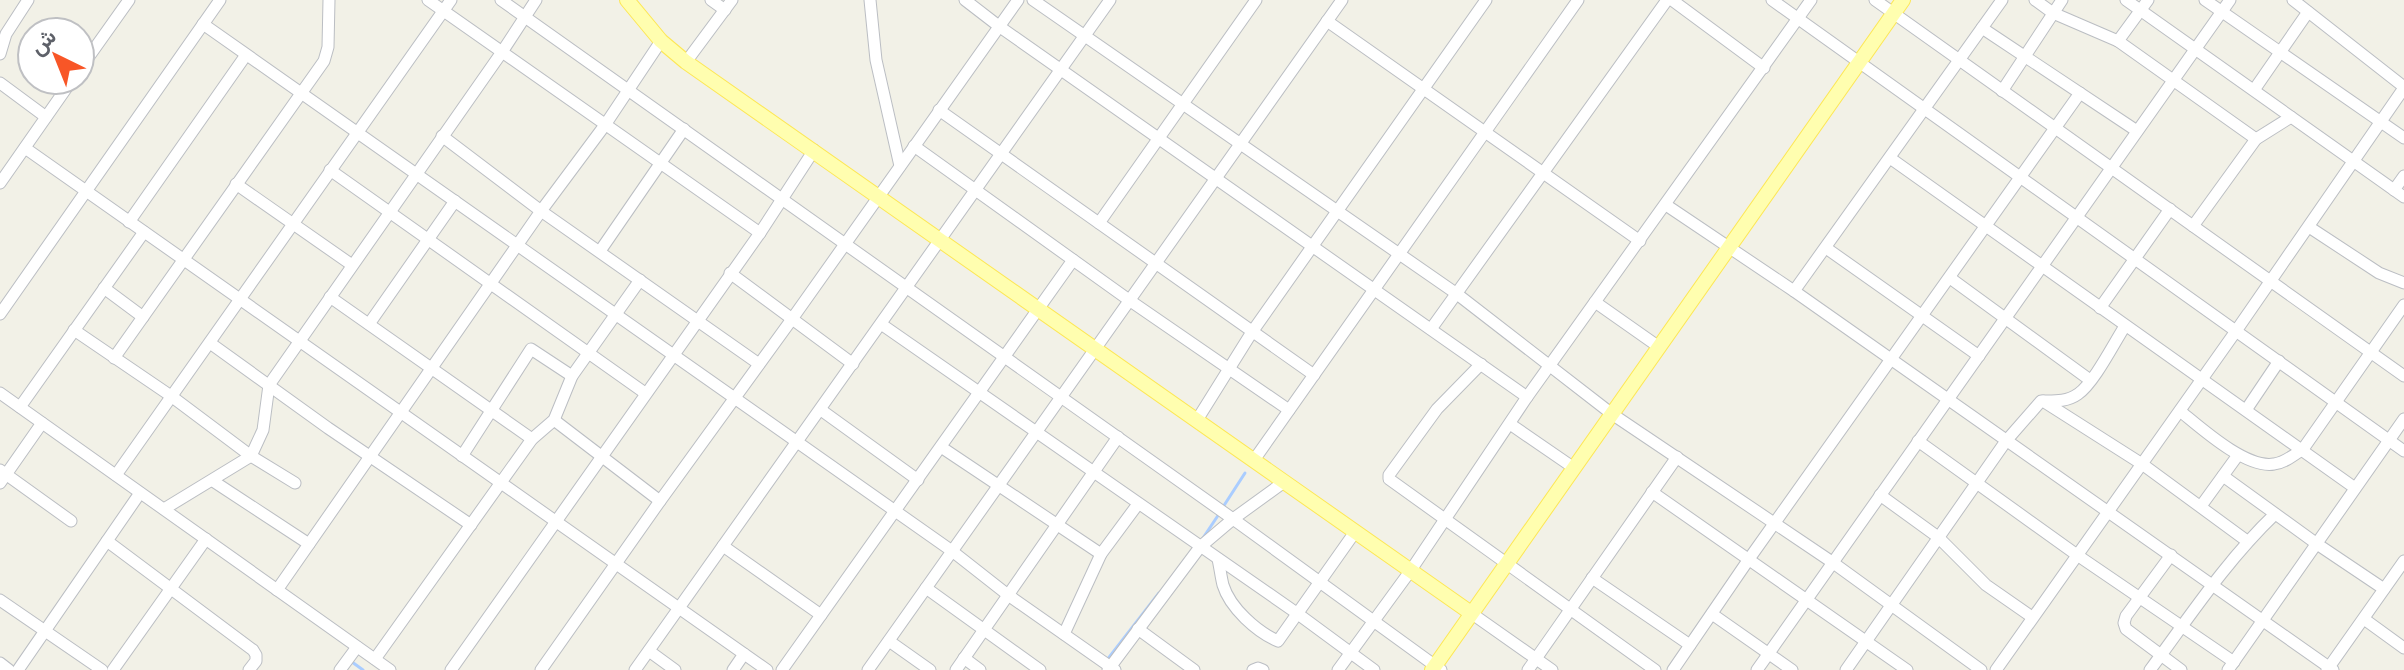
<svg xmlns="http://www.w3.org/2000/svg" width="2404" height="670" viewBox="0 0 2404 670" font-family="'Sofia Sans Condensed',Vazirmatn,sans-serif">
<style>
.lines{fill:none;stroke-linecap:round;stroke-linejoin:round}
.stream{stroke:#aacdff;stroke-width:3}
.minor-casing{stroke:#bbbec3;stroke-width:13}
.major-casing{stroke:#fde755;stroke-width:16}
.minor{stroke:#fff;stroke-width:11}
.major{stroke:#fffeaf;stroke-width:14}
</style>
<rect width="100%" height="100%" fill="#f2f1e7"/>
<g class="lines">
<g class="stream">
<path d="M 1223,507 L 1245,473"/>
<path d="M 1203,538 L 1219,514"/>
<path d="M 1107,660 L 1159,593"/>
<path d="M 352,662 L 363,670"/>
</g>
<defs>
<g id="minor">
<path d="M 428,0 L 760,233"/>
<path d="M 501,0 L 1233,519 L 1441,670"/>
<path d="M 711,0 L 725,10"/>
<path d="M 870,0 L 876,60 L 900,166"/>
<path d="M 965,0 L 1000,27 L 1527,397"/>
<path d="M 1033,0 L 1457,294 L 1612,414 L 1832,562 L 1981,670"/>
<path d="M 1672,0 L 1764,68"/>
<path d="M 1772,0 L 2404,451"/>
<path d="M 1875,0 L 2404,376"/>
<path d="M 2035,0 L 2053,13 L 2118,41 L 2256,139"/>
<path d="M 2126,0 L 2404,197"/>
<path d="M 2205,0 L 2404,138"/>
<path d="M 2293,0 L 2404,87"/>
<path d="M 1327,21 L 1640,241"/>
<path d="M 203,24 L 952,551 L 1008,595 L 1115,670"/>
<path d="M 1982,28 L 2137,131"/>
<path d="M 2118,41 L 2148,0"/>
<path d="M 0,54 L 6,34 L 28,0"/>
<path d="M 686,62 L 732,0"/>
<path d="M 80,69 L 129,0"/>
<path d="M 0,83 L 46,117"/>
<path d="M 2254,90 L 2308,12"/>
<path d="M 2002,91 L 2062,0"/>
<path d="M 939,110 L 1314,375"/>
<path d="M 442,136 L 541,211 L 759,364"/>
<path d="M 914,146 L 1129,300 L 1289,410"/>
<path d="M 25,148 L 767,670"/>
<path d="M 1890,158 L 2355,488"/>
<path d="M 330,170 L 645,393"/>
<path d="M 0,183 L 72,80"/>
<path d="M 236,184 L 352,265"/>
<path d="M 2394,190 L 2404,176"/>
<path d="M 1666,205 L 1794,291 L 2333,670"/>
<path d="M 129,222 L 246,55"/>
<path d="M 1099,223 L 1256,0"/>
<path d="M 2193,226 L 2256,139 L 2291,117"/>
<path d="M 2309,227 L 2379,273 L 2404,283"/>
<path d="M 1826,248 L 1979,356"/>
<path d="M 600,251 L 684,129"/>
<path d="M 730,273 L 853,364"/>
<path d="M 1950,278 L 2090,380"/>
<path d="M 104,288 L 143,317"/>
<path d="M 1794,291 L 2002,0"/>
<path d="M 330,297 L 532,439"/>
<path d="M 1595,302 L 1659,347"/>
<path d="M 2100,308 L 2170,209"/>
<path d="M 0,314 L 220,0"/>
<path d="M 369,324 L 455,201"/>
<path d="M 881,324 L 1298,614 L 1374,670"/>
<path d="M 1431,329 L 1667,0"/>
<path d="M 74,330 L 171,396 L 251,456 L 295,483"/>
<path d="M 210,343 L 328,428 L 471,525"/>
<path d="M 114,358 L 324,61 L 328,47 L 329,0"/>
<path d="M 1481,364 L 1437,409 L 1389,475 L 1389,479 L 1655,670"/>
<path d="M 0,393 L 390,670"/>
<path d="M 2043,401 L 2142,464 L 2247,541"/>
<path d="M 20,407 L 144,232"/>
<path d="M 821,410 L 918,480"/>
<path d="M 2246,410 L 2279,361"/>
<path d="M 2180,411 C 2201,428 2246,469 2274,464 C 2284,463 2294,455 2303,449 L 2404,305"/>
<path d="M 554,420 L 660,501"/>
<path d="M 1197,420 L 1252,332 L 1486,0"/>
<path d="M 1510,424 L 1574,468"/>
<path d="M 1918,441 L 2077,555 L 2234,662"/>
<path d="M 941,447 L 1101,554"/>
<path d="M 462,456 L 531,349 L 572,376"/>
<path d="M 1254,460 L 1578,0"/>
<path d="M 0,470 L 71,521"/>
<path d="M 116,475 L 451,0"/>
<path d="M 2223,476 L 2317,544 L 2384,589"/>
<path d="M 213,481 L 309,544"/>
<path d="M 0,483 L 42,423"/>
<path d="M 1652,492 L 1907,670"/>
<path d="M 1880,495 L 1938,537 L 1986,585 L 2032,617"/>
<path d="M 2201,506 L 2238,455"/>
<path d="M 164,509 L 251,456 L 263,430 L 269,385 L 502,52 L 536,0"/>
<path d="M 107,541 L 253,650 L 256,655 L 256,661 L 249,670"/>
<path d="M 723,546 L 821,615"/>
<path d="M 2171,555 L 2126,616 L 2124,623 L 2126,629 L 2181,670"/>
<path d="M 1218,559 C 1220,568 1221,577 1223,585 C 1230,608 1257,632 1278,641 L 1355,532"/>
<path d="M 1592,578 L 1690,645"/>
<path d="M 926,588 L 1040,670"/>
<path d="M 277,590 L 541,211 L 605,125 L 661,41"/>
<path d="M 0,600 L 102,670"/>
<path d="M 1471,613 L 1552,670"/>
<path d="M 1712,614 L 1792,670"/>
<path d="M 2364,619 L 2404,648"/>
<path d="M 1138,629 L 1194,670"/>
<path d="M 1064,634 L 1101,554 L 1138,504"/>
<path d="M 889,641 L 930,670"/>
<path d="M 649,651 L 675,670"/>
<path d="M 964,658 L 980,670"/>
<path d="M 375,659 L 532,439 L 554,420 L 572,376 L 640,280"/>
<path d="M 0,663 L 9,670"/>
<path d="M 18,670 L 140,493"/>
<path d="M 113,670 L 206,539"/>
<path d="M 340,670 L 357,647"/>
<path d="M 451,670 L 760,233 L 814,150"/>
<path d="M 541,670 L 660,501 L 792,319 L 1018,0"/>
<path d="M 635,670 L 1110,0"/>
<path d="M 733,670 L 744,654"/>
<path d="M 782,670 L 1073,260"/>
<path d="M 868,670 L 1342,0"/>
<path d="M 956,670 L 1118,437"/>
<path d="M 1108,670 L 1200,547 L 1233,519 L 1284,482"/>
<path d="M 1253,670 L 1258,668 L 1263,670"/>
<path d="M 1338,670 L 1411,570 L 1527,397 L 1811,0"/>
<path d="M 1528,670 L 1677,457"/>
<path d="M 1673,670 L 1749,559 L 2080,93"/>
<path d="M 1757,670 L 2230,0"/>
<path d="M 1846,670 L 2006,441 L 2041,401 C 2054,401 2067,402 2078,394 C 2094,383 2114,343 2125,326"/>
<path d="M 1996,670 L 2236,331 L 2404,88"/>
<path d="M 2150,670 C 2190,616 2226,561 2275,514"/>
<path d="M 2228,670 L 2404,419"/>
<path d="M 2327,670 L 2404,561"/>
</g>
<g id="major">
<path d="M 627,0 L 661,41 L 686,62 L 1471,613"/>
<path d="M 1432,670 L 1903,0"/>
</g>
</defs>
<use href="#minor" class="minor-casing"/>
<use href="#major" class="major-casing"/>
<use href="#minor" class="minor"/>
<use href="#major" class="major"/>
</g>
<g transform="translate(56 56) rotate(317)"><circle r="38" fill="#ffffff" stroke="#bfc0c3" stroke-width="2"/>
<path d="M0-6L14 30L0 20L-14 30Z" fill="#f85627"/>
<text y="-12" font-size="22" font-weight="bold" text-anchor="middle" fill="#5e6169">ش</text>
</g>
</svg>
